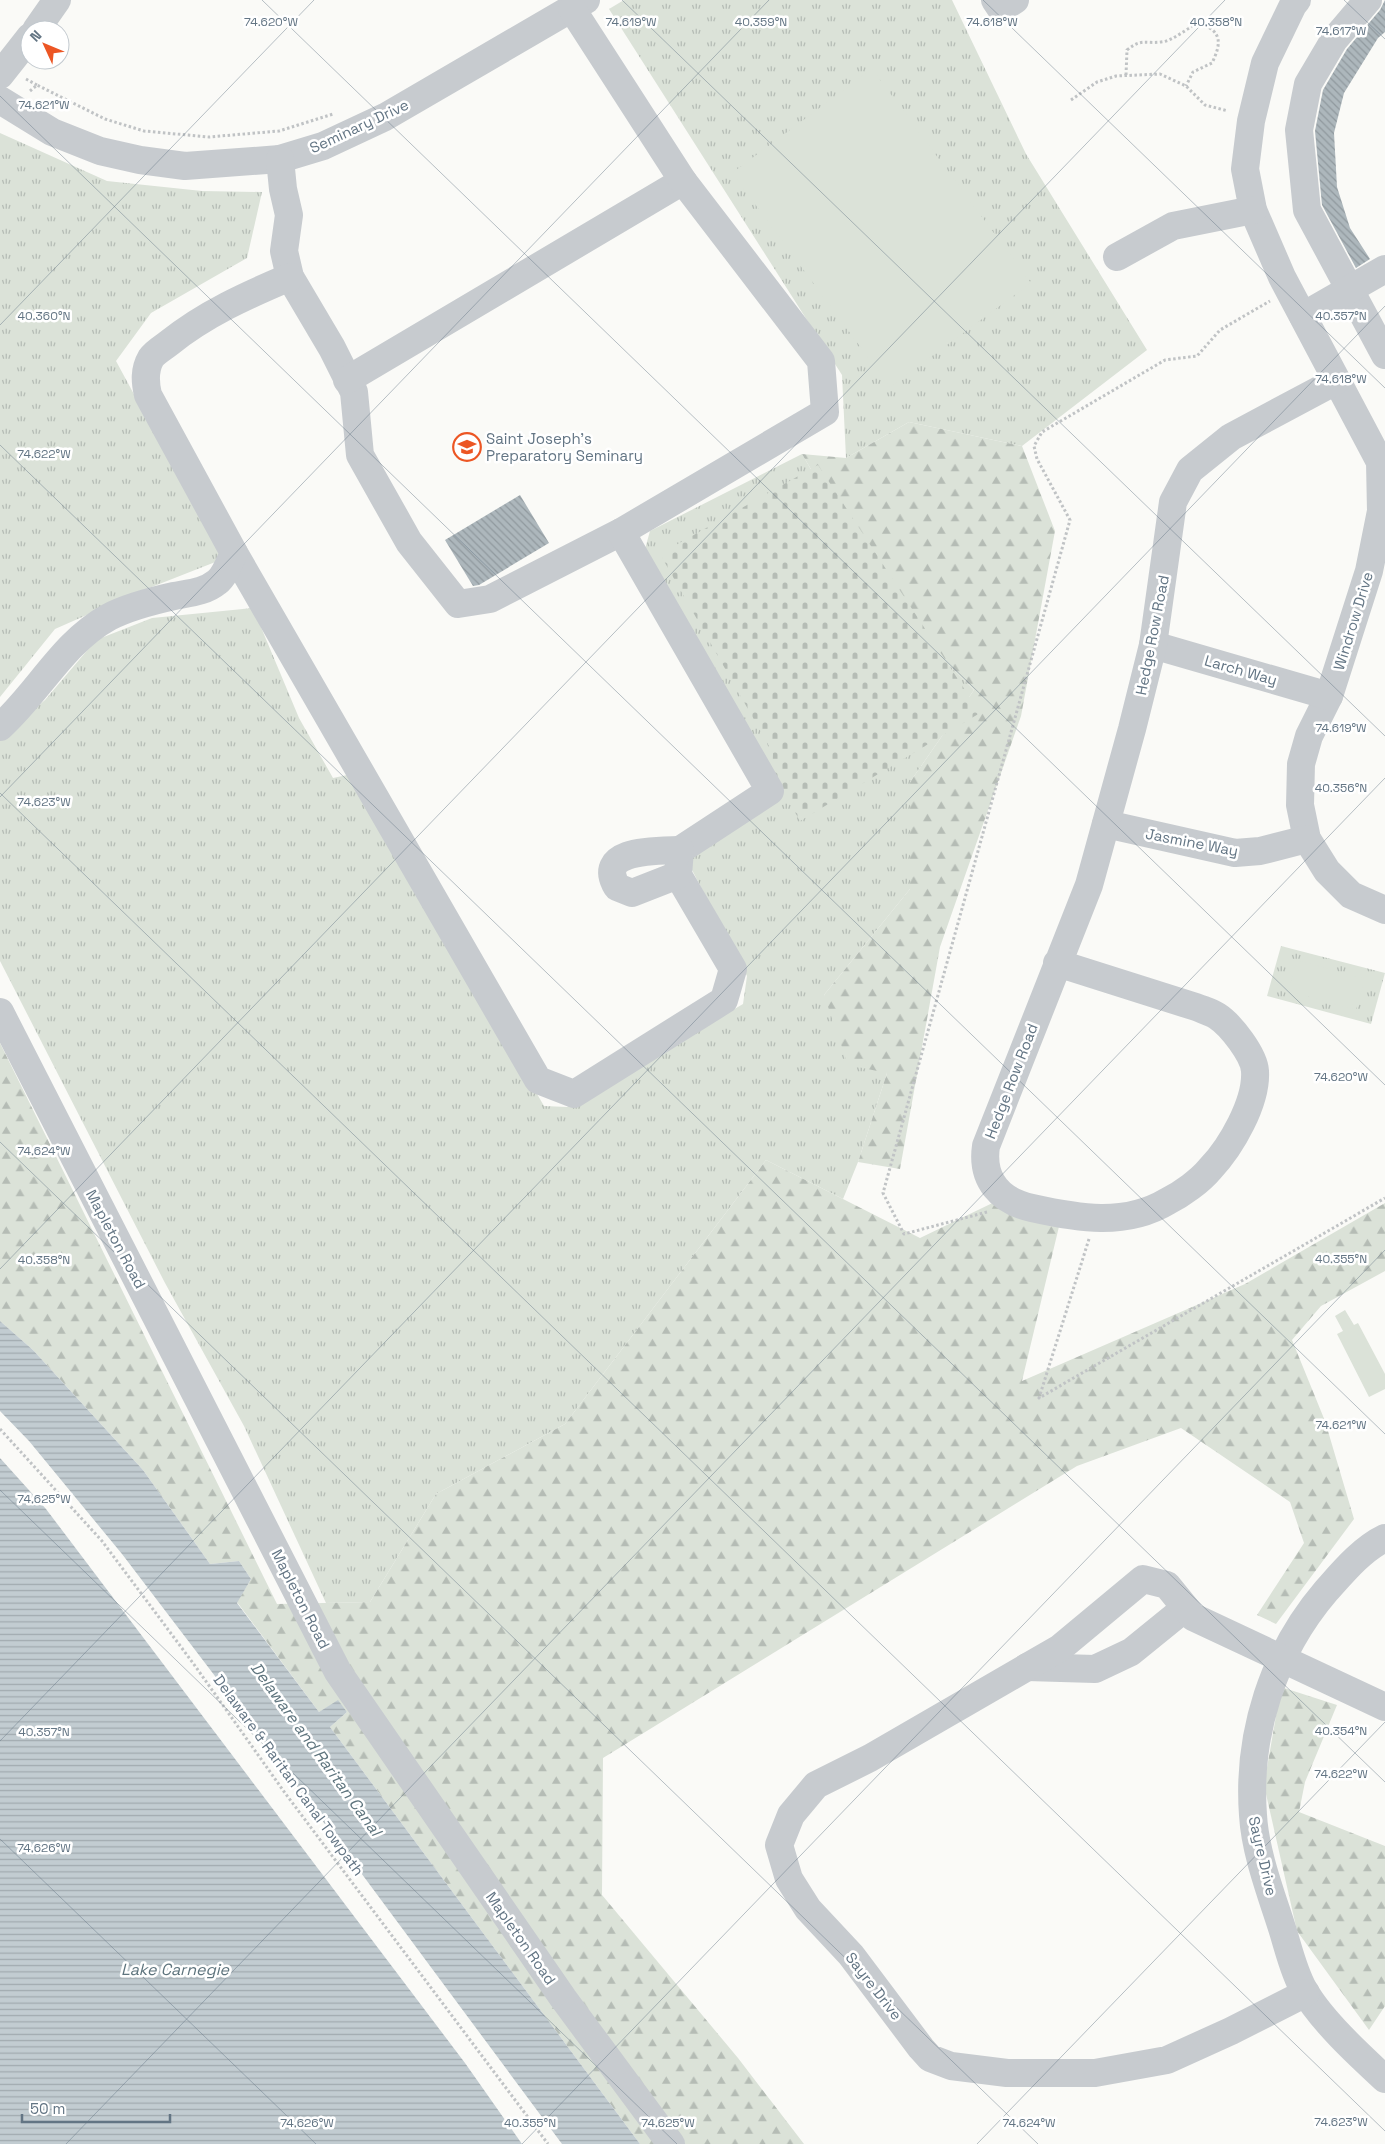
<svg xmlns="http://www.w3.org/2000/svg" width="1385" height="2144" viewBox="0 0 1385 2144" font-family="'Space Grotesk',sans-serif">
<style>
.grass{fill:url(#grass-tufts)}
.forest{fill:url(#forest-firs)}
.cemetery{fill:url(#cemetery-stones)}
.garden{fill:#dbe2d8}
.water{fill:url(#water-rules)}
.building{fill:url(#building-back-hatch)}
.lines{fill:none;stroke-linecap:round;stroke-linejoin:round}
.path{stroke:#c0c3c5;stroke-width:3;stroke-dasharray:2.5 2.5;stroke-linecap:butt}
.minor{stroke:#c7cbcf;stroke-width:28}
.ticks{fill:none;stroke:#637584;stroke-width:1;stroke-opacity:0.45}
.labels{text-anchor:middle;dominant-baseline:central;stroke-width:5;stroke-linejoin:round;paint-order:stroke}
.street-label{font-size:15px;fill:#637584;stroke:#fff}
.poi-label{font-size:15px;fill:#637584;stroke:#fff;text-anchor:start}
.water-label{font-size:16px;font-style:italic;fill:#5e747d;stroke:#fff}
.ticks-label{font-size:12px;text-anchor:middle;fill:#637584;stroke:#fff;stroke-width:5;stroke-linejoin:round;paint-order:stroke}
</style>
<defs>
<pattern id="grass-tufts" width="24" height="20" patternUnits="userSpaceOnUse" patternTransform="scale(1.25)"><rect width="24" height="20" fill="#dbe2d8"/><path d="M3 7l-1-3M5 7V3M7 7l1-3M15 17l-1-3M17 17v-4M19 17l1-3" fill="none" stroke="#b5bcb5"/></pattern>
<pattern id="forest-firs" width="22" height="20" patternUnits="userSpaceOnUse" patternTransform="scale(1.25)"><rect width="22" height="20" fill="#dbe2d8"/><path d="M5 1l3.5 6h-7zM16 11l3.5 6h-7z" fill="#b5bcb5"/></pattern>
<pattern id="cemetery-stones" width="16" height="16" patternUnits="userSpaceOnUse" patternTransform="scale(1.25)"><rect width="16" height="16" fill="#dbe2d8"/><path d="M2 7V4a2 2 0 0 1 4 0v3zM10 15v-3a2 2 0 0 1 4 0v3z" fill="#b5bcb5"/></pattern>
<pattern id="water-rules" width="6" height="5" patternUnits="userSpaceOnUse" patternTransform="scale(1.25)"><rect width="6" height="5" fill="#c2ccd1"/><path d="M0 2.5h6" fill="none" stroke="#a1aaaf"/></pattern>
<pattern id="building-back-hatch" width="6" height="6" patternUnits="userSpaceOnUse" patternTransform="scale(1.25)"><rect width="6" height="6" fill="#adb7bc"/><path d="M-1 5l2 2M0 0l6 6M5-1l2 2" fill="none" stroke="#90999e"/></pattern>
</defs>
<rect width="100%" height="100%" fill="#fafaf7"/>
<g class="grass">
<path d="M 624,0 L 952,0 L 1026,154 L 1147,350 L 1022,446 L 909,422 L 846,458 L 842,375 L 609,9 Z"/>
<path d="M 0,133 L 107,181 L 202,191 L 262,192 L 247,258 L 151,313 L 116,361 L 223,559 L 139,592 L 55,629 L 0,697 Z"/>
<path d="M 802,454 L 891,606 L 974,690 L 910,782 L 910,889 L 824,995 L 887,1073 L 858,1162 L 843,1199 L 766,1160 L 565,1424 L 436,1494 L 370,1602 L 326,1603 L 244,1426 L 165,1283 L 0,961 L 0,739 L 45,700 L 96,640 L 152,618 L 253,608 L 299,718 L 333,778 L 352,774 L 544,1106 L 567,1107 L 743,1004 L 747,976 L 691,868 L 693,856 L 773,796 L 645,549 L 650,531 Z"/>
<path d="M 1281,946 L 1385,973 L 1371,1024 L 1267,996 Z"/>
</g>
<g class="forest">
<path d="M 909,422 L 1022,446 L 1055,531 L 1021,716 L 940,947 L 900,1169 L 858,1162 L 887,1073 L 848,1065 L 824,995 L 910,889 L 910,782 L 974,690 L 891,606 L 802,454 L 846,458 Z"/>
<path d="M 0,1043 L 277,1604 L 370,1602 L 436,1494 L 565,1424 L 766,1160 L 920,1238 L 1007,1196 L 1062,1214 L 1022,1381 L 1245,1284 L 1385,1203 L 1385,1271 L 1321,1306 L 1292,1340 L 1325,1421 L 1354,1519 L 1276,1624 L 1257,1615 L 1304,1543 L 1290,1502 L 1181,1428 L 1077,1466 L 603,1758 L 602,1895 L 738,2058 L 804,2144 L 640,2144 L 330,1727 L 347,1712 L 338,1701 L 319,1712 L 237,1602 L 251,1579 L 239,1561 L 210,1564 L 143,1470 L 33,1350 L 0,1321 Z"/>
<path d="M 1281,1687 L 1337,1705 L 1305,1782 L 1299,1812 L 1385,1846 L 1385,2006 L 1369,2030 L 1297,1931 L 1264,1785 Z"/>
</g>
<path class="cemetery" d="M 818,465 L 980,713 L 800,821 L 772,772 L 773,753 L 660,554 Z"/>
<g class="garden">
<path d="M 872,69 L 1031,283 L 890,387 L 732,173 Z"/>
<path d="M 1297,960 L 1365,979 L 1356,1010 L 1288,991 Z"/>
<path d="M 1345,1310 L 1354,1325 L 1358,1323 L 1385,1374 L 1385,1389 L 1369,1397 L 1337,1334 L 1343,1331 L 1335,1316 Z"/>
</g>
<g class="water">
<path d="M 0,1321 L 33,1350 L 143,1470 L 210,1564 L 239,1561 L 251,1579 L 237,1603 L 319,1712 L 338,1700 L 347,1712 L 330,1727 L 640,2144 L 562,2144 L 221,1684 L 122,1554 L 29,1441 L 0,1411 Z"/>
<path d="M 0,1458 L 46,1509 L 465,2063 L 522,2144 L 0,2144 Z"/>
</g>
<g class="building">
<path d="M 1385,0 L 1385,32 L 1378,38 L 1344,93 L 1334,133 L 1337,187 L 1350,228 L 1370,259 L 1356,268 L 1322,205 L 1315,131 L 1323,90 L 1347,49 L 1380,10 Z"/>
<path d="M 520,495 L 549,543 L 479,585 L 473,586 L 445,540 Z"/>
</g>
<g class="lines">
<g class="path">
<path d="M 1126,75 L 1127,50 C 1142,38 1145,44 1161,42 C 1174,41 1187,27 1200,23 C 1223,32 1221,44 1212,63 L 1193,72 L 1186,86"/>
<path d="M 26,79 L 37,85"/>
<path d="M 30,91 L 37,85 L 105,119 L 144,131 L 209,137 L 279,131 L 333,114"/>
<path d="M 1071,100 L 1097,82 L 1116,76 L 1160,74 L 1186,86 L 1205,105 L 1228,111"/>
<path d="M 987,1212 L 904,1234 L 883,1193 L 1070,520 L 1037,459 L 1034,446 L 1042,432 L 1165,360 L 1197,356 L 1220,330 L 1270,301"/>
<path d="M 1089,1239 L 1039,1398 L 1385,1198"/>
<path d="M 0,1429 L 102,1541 L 193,1663 L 285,1793 L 548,2144"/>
</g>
<g class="minor">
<path d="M 995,0 L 1001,9 L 1015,0"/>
<path d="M 1297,0 L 1293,5 L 1265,63 L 1251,121 L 1245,169 L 1253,210 L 1282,277 L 1380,462 L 1381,511 L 1369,571 L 1329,696 L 1309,736 L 1301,764 L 1300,805 L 1307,839 L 1327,871 L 1351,895 L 1385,910"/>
<path d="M 1368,0 L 1334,40 L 1308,84 L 1299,130 L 1307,210 L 1385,355"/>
<path d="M 36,30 L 57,0"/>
<path d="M 0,75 L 30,37"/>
<path d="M 0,100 L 52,132 L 100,151 L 140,160 L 185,166 L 280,159 L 323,146 L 385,117 L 586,0"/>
<path d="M 280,159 L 283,189 L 289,215 L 284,251 L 290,277 L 332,348 L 354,392 L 360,455 L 409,542 L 458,604 L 490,599 L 621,532"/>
<path d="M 1117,257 L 1173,226 L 1253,210"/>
<path d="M 1303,316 L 1385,269"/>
<path d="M 347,380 L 683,181"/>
<path d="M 234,553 L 538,1080 L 574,1094 L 724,1000 L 733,969 L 678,875 L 680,850 L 770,791 L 621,532 L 825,412 L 821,361 L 683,181 L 572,9"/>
<path d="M 1153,645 L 1329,696"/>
<path d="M 0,727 C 39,692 62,643 109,617 C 126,608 156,600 174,596 C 189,593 205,592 217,582 C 225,576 230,561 234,553 L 148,395 C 145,382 144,370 151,358 C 155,352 164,347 169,343 C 205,314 247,295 290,277"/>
<path d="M 1106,824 L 1235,853 L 1260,851 L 1307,839"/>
<path d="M 678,875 L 632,893 L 617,887 C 594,848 659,851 680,850"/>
<path d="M 1057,963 L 1196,1007 C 1203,1010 1211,1012 1217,1016 C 1231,1025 1254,1055 1255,1071 C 1257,1102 1231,1147 1210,1169 C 1200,1181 1182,1194 1168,1201 C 1125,1227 1077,1218 1032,1208 C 1000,1201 981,1180 986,1146 L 1089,885 L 1132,729 L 1153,645 L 1173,502 L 1190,470 L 1231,437 L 1336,381"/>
<path d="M 0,1012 L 338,1672 L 563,1998 L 671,2144"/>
<path d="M 1385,1538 C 1362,1549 1343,1572 1326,1591 C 1273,1653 1247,1734 1253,1815 C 1255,1851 1270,1891 1281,1925 C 1288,1946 1293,1971 1304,1990 C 1321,2020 1359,2055 1385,2079"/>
<path d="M 1027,1667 L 1095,1669 L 1131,1652 L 1184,1609"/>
<path d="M 1306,1993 L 1231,2031 L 1167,2060 L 1095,2073 L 1007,2073 L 951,2066 L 930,2058 L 921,2048 L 851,1955 L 808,1909 L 789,1879 L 779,1845 L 791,1815 L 816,1785 L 870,1758 L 1060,1648 L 1143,1579 L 1167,1585 L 1193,1617 L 1385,1707"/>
</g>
</g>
<path class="ticks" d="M 262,0 L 1385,1085M 622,0 L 1385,736M 983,0 L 1385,388M 1344,0 L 1385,39M 0,96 L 1385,1434M 0,325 L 314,0M 0,445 L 1385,1782M 0,793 L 1385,2131M 0,797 L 769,0M 0,1142 L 1038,2144M 0,1269 L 1225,0M 0,1490 L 677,2144M 0,1741 L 1385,306M 0,1839 L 316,2144M 66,2144 L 1385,778M 522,2144 L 1385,1250M 977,2144 L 1385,1722"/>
<defs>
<symbol id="school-ring" viewBox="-11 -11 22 22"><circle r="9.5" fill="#fff" stroke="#ec5624" stroke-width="1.5"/><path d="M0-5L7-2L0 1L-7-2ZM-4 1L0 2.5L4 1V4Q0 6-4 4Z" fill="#ec5624"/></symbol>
</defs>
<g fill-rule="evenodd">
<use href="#school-ring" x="451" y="431" width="32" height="32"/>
</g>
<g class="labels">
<g class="street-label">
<text transform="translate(359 126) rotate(-25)">Seminary Drive</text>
<text transform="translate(1353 621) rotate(-73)">Windrow Drive</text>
<text transform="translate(1152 635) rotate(-79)">Hedge Row Road</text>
<text transform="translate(1241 670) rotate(16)">Larch Way</text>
<text transform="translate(1192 842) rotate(11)">Jasmine Way</text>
<text transform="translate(1011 1081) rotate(-69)">Hedge Row Road</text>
<text transform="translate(116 1239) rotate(62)">Mapleton Road</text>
<text transform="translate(301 1599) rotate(63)">Mapleton Road</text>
<text transform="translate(289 1775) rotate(54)">Delaware &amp; Raritan Canal Towpath</text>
<text transform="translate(1263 1856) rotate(77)">Sayre Drive</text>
<text transform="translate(521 1938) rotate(55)">Mapleton Road</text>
<text transform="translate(874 1986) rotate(52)">Sayre Drive</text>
</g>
<g class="poi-label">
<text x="486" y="438">Saint Joseph's<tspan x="486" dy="17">Preparatory Seminary</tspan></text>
</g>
<g class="water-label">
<text transform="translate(316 1749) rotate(54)">Delaware and Raritan Canal</text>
<text x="175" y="1969">Lake Carnegie</text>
</g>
</g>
<g class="ticks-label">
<text x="271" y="26">74.620°W</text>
<text x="631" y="26">74.619°W</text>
<text x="992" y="26">74.618°W</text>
<text x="761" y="26">40.359°N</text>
<text x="1216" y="26">40.358°N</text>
<text x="1341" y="35">74.617°W</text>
<text x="44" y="109">74.621°W</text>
<text x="1341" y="320">40.357°N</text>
<text x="44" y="320">40.360°N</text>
<text x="1341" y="383">74.618°W</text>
<text x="44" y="458">74.622°W</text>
<text x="1341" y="732">74.619°W</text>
<text x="1341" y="792">40.356°N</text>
<text x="44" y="806">74.623°W</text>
<text x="1341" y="1081">74.620°W</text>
<text x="44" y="1155">74.624°W</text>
<text x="1341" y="1263">40.355°N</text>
<text x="44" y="1264">40.358°N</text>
<text x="1341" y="1429">74.621°W</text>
<text x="44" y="1503">74.625°W</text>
<text x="1341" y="1735">40.354°N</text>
<text x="44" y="1736">40.357°N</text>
<text x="1341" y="1778">74.622°W</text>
<text x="44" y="1852">74.626°W</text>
<text x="1341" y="2126">74.623°W</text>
<text x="530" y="2127">40.355°N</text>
<text x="307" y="2127">74.626°W</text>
<text x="668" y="2127">74.625°W</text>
<text x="1029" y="2127">74.624°W</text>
</g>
<g transform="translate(45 45) rotate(314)"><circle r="24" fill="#ffffff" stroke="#c1c8ce"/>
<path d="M0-4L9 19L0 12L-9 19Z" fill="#ec5624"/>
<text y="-8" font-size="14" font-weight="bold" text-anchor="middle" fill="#637584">N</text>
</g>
<path d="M22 2114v8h148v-8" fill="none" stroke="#637584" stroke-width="2.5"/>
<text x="30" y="2114" font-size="15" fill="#637584" stroke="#ffffff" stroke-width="4" paint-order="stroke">50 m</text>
</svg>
